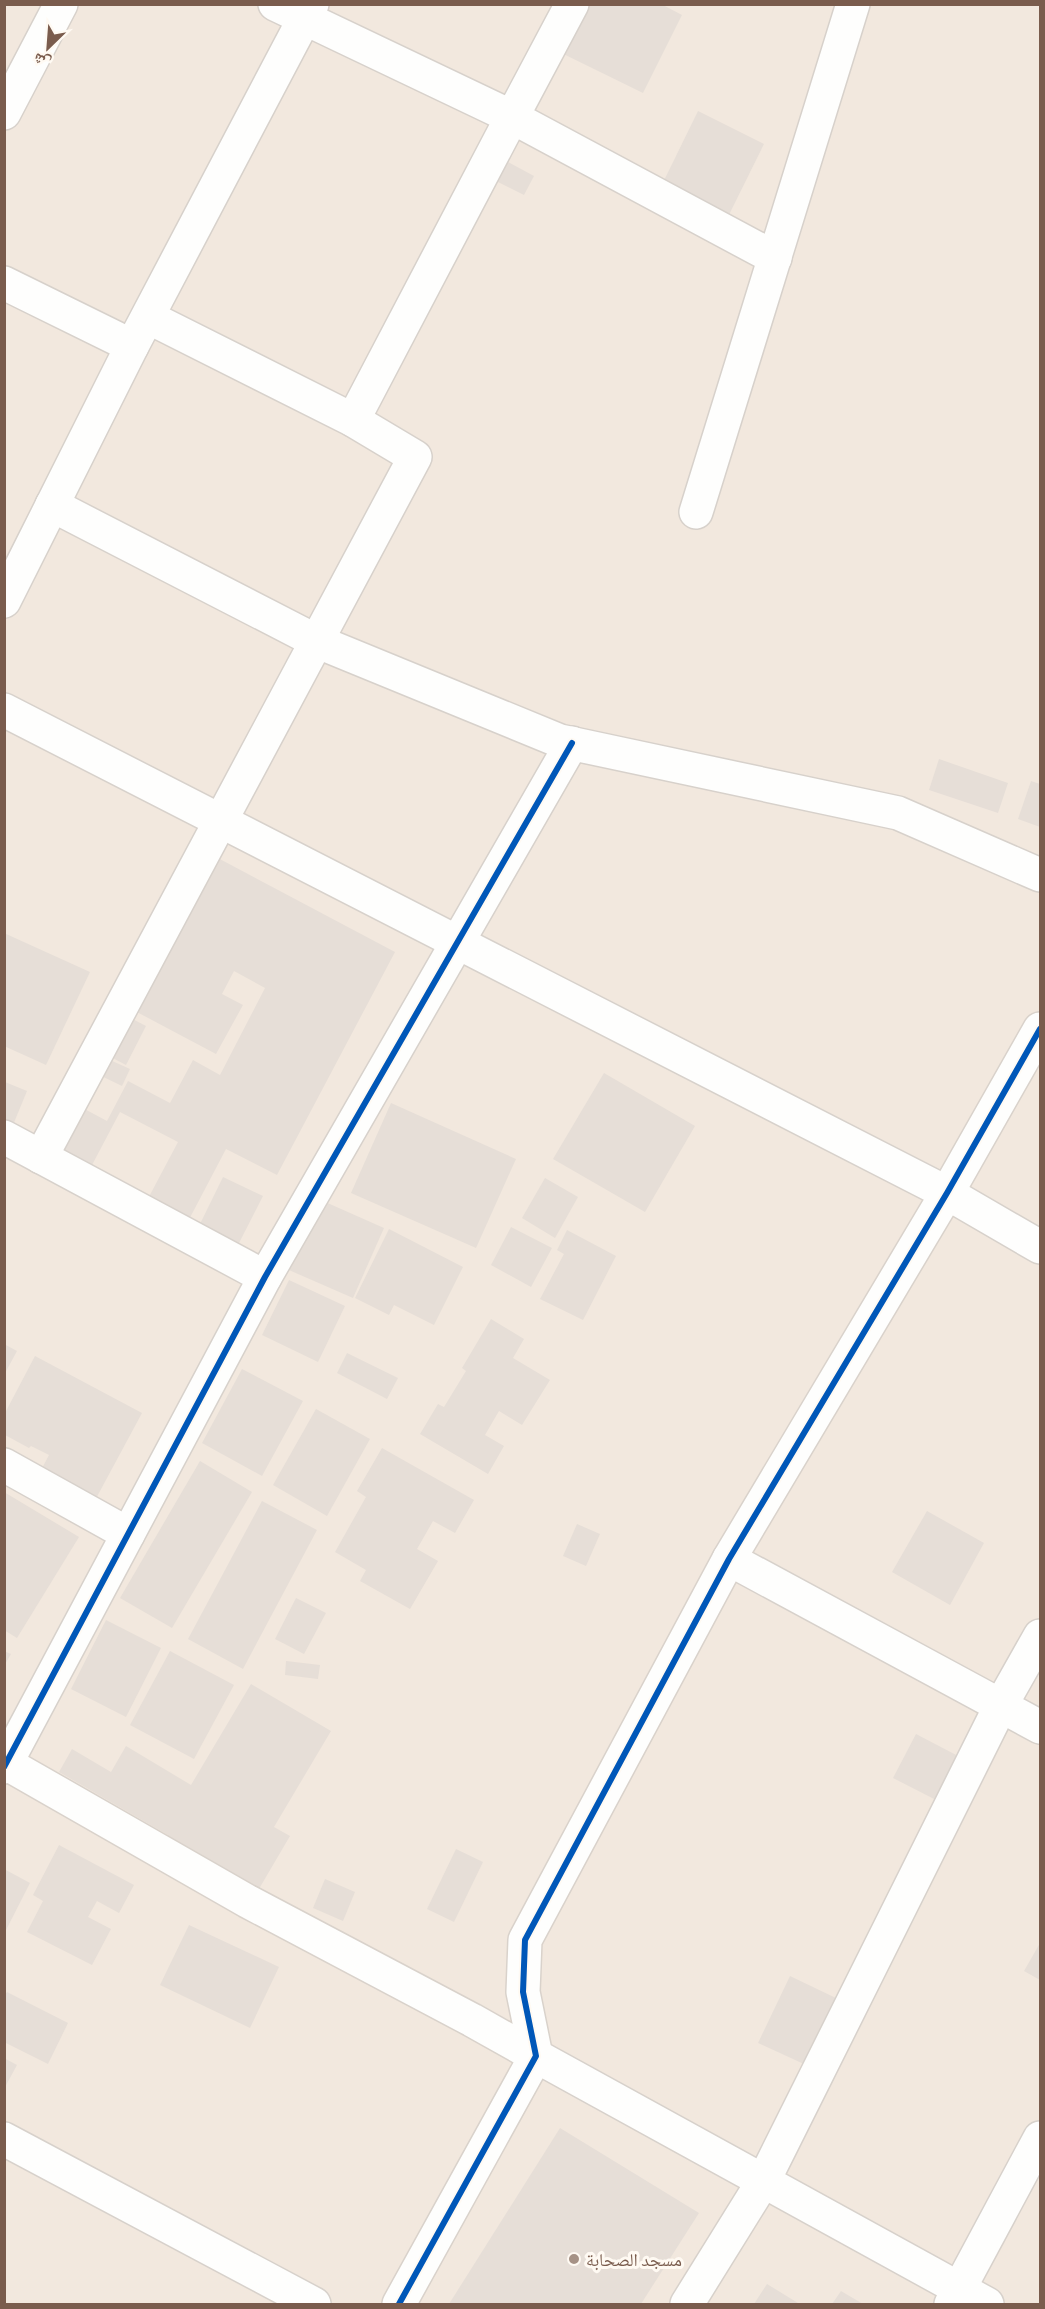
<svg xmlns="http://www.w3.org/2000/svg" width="1045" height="2309" viewBox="0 0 1045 2309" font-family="Barlow,'Noto Naskh Arabic',sans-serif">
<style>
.residential{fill:#f2e8de}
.building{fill:#e6ded7}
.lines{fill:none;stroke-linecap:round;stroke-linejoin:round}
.street-casing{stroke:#d7d1cb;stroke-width:36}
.secondary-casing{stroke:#d9d2cb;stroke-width:36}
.street{stroke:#fefefd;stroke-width:33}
.secondary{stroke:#fefefd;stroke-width:33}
.cycleway-casing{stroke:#fffaf3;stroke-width:10}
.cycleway{stroke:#0057b8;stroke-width:6}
.poi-dot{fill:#a69286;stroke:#fffaf3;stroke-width:2}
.labels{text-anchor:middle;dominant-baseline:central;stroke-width:6;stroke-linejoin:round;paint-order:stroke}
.poi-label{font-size:18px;fill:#7a5c4d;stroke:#fffaf3;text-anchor:start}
</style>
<rect width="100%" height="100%" fill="#f9f5f0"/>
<rect class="residential" x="5" y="5" width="1035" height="2299"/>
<g class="building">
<path d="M 563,4 L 661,4 L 682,15 L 643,93 L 543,44 Z"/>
<path d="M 698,111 L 764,144 L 717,239 L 651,207 Z"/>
<path d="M 506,161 L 534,176 L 524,195 L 496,181 Z"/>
<path d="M 939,759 L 1008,783 L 998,813 L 929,790 Z"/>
<path d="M 1031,781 L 1040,784 L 1040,827 L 1018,819 Z"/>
<path d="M 199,848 L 395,952 L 277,1175 L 226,1149 L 184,1229 L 143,1208 L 178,1142 L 120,1112 L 82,1184 L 32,1159 L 64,1098 L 107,1121 L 128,1081 L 170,1103 L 193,1060 L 220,1075 L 265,988 L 234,971 L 222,994 L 243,1005 L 216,1054 L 118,1002 Z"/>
<path d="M 4,933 L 90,972 L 46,1065 L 4,1046 Z"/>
<path d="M 123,1014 L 146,1026 L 126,1065 L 103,1053 Z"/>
<path d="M 99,1055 L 130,1069 L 122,1086 L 91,1071 Z"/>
<path d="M 604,1073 L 695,1126 L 645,1212 L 553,1159 Z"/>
<path d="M 5,1082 L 27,1091 L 13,1125 L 5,1122 Z"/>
<path d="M 391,1103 L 516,1159 L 476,1248 L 351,1193 Z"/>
<path d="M 223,1177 L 263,1196 L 238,1245 L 199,1226 Z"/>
<path d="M 545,1178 L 578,1197 L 555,1238 L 522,1218 Z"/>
<path d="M 314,1197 L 384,1228 L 353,1298 L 282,1267 Z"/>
<path d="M 511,1227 L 552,1248 L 531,1287 L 491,1265 Z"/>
<path d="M 389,1229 L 463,1267 L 434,1325 L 394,1305 L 389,1315 L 355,1298 Z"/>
<path d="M 567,1230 L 616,1256 L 583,1320 L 540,1299 L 564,1254 L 557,1250 Z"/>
<path d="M 289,1280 L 345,1306 L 318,1362 L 262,1335 Z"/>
<path d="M 491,1319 L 524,1339 L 513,1358 L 550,1380 L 522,1425 L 499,1411 L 485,1435 L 504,1446 L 488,1474 L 420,1434 L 438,1404 L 444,1407 L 466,1371 L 462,1368 Z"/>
<path d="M 4,1344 L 17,1351 L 4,1375 Z"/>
<path d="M 347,1353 L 398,1378 L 387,1399 L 337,1373 Z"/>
<path d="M 35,1356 L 142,1413 L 93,1504 L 39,1474 L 49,1455 L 31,1446 L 29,1448 L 5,1435 L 5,1413 Z"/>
<path d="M 242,1369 L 303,1401 L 262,1476 L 202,1443 Z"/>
<path d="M 316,1409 L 370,1439 L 327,1516 L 273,1485 Z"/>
<path d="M 382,1448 L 474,1500 L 455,1533 L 433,1521 L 417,1549 L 438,1561 L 410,1609 L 360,1581 L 366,1570 L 335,1552 L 366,1497 L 357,1491 Z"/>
<path d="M 200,1461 L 252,1492 L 172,1628 L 120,1598 Z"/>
<path d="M 4,1492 L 79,1537 L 17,1638 L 4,1630 Z"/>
<path d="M 262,1501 L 317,1530 L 243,1669 L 188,1639 Z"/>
<path d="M 927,1511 L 984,1543 L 950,1605 L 892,1572 Z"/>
<path d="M 577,1524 L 600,1534 L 586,1566 L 563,1556 Z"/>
<path d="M 296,1598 L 326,1613 L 304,1654 L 275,1639 Z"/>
<path d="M 106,1620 L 161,1648 L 126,1717 L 71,1689 Z"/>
<path d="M 4,1651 L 11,1654 L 4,1666 Z"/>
<path d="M 170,1651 L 234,1685 L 194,1759 L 130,1725 Z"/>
<path d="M 286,1661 L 320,1665 L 318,1679 L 285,1675 Z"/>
<path d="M 251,1684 L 331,1731 L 274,1827 L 290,1836 L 256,1894 L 165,1840 L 168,1835 L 59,1772 L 72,1749 L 111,1772 L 126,1746 L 191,1785 Z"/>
<path d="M 916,1734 L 960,1757 L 938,1801 L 893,1778 Z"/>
<path d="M 59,1845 L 134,1885 L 119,1913 L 97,1901 L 88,1917 L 111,1929 L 92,1965 L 27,1932 L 43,1901 L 33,1895 Z"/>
<path d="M 456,1849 L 483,1862 L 454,1922 L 427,1909 Z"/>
<path d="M 4,1869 L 30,1883 L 4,1934 Z"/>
<path d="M 325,1879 L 355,1892 L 343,1921 L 313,1908 Z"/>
<path d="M 189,1925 L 279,1967 L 250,2028 L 160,1985 Z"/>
<path d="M 1040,1943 L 1040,1980 L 1024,1971 Z"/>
<path d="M 790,1976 L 838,1999 L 806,2065 L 758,2043 Z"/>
<path d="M 7,1992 L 68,2023 L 48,2064 L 4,2042 L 4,1996 Z"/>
<path d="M 4,2058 L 17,2065 L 4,2089 Z"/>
<path d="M 560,2128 L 699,2213 L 641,2304 L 449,2304 Z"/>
<path d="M 767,2284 L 798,2303 L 797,2304 L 754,2304 Z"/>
<path d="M 841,2291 L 863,2304 L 832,2304 Z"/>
</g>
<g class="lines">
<defs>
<g id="street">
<path d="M 275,4 L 512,117 L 572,4"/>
<path d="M 4,113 L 61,4"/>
<path d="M 4,283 L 132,346"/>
<path d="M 353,420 L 512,117 L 775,258"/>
<path d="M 52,505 L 316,641 L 560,741 L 898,813 L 1040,875"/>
<path d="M 696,512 L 853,4"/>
<path d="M 4,601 L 132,346 L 312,4"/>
<path d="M 4,710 L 947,1193 L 1040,1247"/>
<path d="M 4,1137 L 265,1277"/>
<path d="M 41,1157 L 415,457 L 353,420 L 148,317"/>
<path d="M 4,1465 L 128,1534"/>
<path d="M 729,1559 L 1040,1727"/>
<path d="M 4,1767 L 265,1277 L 572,743"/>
<path d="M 536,2056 L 987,2304"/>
<path d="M 4,2139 L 314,2304"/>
<path d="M 687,2304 L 764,2180 L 1001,1705 L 1040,1636"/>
<path d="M 951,2304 L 1040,2138"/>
</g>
<g id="secondary">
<path d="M 4,1762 L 247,1901 L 472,2020 L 536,2056"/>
<path d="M 399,2304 L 536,2056 L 523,1992 L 525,1940 L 729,1559 L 947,1193 L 1040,1029"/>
</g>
</defs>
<use href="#street" class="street-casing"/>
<use href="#secondary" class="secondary-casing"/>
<use href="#street" class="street"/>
<use href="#secondary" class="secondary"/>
<defs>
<g id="cycleway">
<path d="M 4,1767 L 265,1277 L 572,743"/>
<path d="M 399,2304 L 536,2056 L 523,1992 L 525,1940 L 729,1559 L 947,1193 L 1040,1029"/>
</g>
</defs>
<use href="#cycleway" class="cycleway-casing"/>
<use href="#cycleway" class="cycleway"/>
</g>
<circle class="poi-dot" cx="574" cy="2259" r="6"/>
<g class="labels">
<g class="poi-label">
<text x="586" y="2259">مسجد الصحابة</text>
</g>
</g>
<rect width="1045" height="2309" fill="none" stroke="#7a5c4d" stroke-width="12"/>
<g transform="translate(48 48) rotate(205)" stroke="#fffaf3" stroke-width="4.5" paint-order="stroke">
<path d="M0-4.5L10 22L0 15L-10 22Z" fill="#7a5c4d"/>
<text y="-9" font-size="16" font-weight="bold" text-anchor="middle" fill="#7a5c4d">ش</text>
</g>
</svg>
